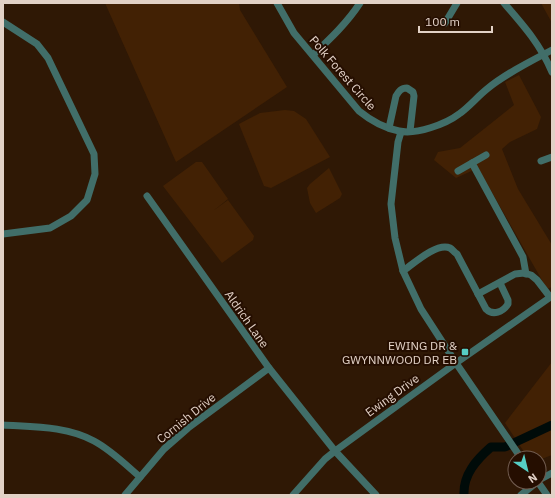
<svg xmlns="http://www.w3.org/2000/svg" width="555" height="498" viewBox="0 0 555 498" font-family="'IBM Plex Sans',sans-serif">
<style>
.green{fill:#422104}
.lines{fill:none;stroke-linecap:round;stroke-linejoin:round}
.river{stroke:#000b09;stroke-width:9}
.minor{stroke:#416e69;stroke-width:7}
.poi-dot{fill:#56cec4;stroke:#250e00;stroke-width:1.5}
.labels{text-anchor:middle;dominant-baseline:central;stroke-width:4;stroke-linejoin:round;paint-order:stroke}
.street-label{font-size:12px;fill:#e2d1c6;stroke:#250e00}
.poi-label{font-size:12px;fill:#e2d1c6;stroke:#250e00;text-anchor:end}
</style>
<rect width="100%" height="100%" fill="#2f1805"/>
<g class="green">
<path d="M 105,3 L 239,3 L 240,10 L 287,87 L 176,162 Z"/>
<path d="M 541,3 L 552,3 L 552,23 Z"/>
<path d="M 519,75 L 541,117 L 537,129 L 510,142 L 502,149 L 518,189 L 552,245 L 552,287 L 547,289 L 478,168 L 456,178 L 434,160 L 438,152 L 460,148 L 514,105 L 505,82 Z"/>
<path d="M 285,110 L 294,111 L 306,119 L 330,157 L 271,188 L 264,186 L 239,124 L 260,113 Z"/>
<path d="M 196,162 L 202,162 L 228,199 L 213,211 L 228,200 L 254,236 L 253,240 L 222,263 L 163,186 Z"/>
<path d="M 329,168 L 342,194 L 340,198 L 316,213 L 310,203 L 307,188 L 310,184 Z"/>
<path d="M 552,362 L 552,455 L 539,460 L 539,458 L 528,458 L 505,423 Z"/>
</g>
<g class="lines">
<path class="river" d="M 464,495 C 463,475 476,460 491,447 L 505,447 L 552,425"/>
<g class="minor">
<path d="M 277,3 L 294,33 L 359,111 C 370,120 384,128 399,131 C 416,135 446,124 459,114 C 469,107 477,97 487,89 C 505,74 531,61 552,50"/>
<path d="M 504,3 C 524,26 540,44 552,72"/>
<path d="M 3,22 L 37,44 L 48,58 L 94,154 L 95,174 L 87,200 L 71,216 L 50,228 L 3,234"/>
<path d="M 445,23 L 457,3"/>
<path d="M 313,55 C 330,39 347,23 360,3"/>
<path d="M 389,128 L 396,96 C 399,91 401,88 407,88 L 413,92 L 414,96 L 410,131"/>
<path d="M 401,132 L 398,142 L 391,204 L 395,238 L 403,271 L 421,309 L 456,363 L 521,458"/>
<path d="M 486,155 L 472,163 L 523,257 L 526,274"/>
<path d="M 541,161 L 552,157"/>
<path d="M 458,171 L 472,163"/>
<path d="M 147,196 L 269,368 L 335,451 L 376,495"/>
<path d="M 403,271 C 413,264 437,242 450,248 C 452,249 455,253 457,254 L 486,309 C 493,316 503,312 508,304 L 508,300 L 500,283"/>
<path d="M 478,294 L 515,274 L 524,273 L 531,275 L 537,280 L 550,297"/>
<path d="M 3,425 C 34,427 66,426 94,441 C 111,450 126,465 140,477"/>
<path d="M 539,480 L 552,473"/>
<path d="M 538,482 L 547,495"/>
<path d="M 125,495 L 164,449 L 188,428 L 269,368"/>
<path d="M 293,495 L 325,459 L 335,451 L 456,363 L 552,296"/>
<path d="M 521,495 L 537,482"/>
</g>
</g>
<rect class="poi-dot" x="461" y="348" width="8" height="8" rx="2"/>
<g class="labels">
<g class="street-label">
<text transform="translate(343 73) rotate(49)">Polk Forest Circle</text>
<text transform="translate(247 319) rotate(55)">Aldrich Lane</text>
<text transform="translate(392 395) rotate(-36)">Ewing Drive</text>
<text transform="translate(186 418) rotate(-39)">Cornish Drive</text>
</g>
<g class="poi-label">
<text x="457" y="345">EWING DR &amp;<tspan x="457" dy="14">GWYNNWOOD DR EB</tspan></text>
</g>
</g>
<rect width="555" height="498" fill="none" stroke="#e2d1c6" stroke-width="8"/>
<g transform="translate(527 470) rotate(145)"><circle r="19" fill="#250e00" stroke="#715c4f"/>
<path d="M0-3L7 15L0 10L-7 15Z" fill="#56cec4"/>
<text y="-6" font-size="11" font-weight="bold" text-anchor="middle" fill="#e2d1c6">N</text>
</g>
<path d="M419 26v6h73v-6" fill="none" stroke="#e2d1c6" stroke-width="2"/>
<text x="425" y="26" font-size="12" fill="#e2d1c6" stroke="#250e00" stroke-width="3" paint-order="stroke">100 m</text>
</svg>
